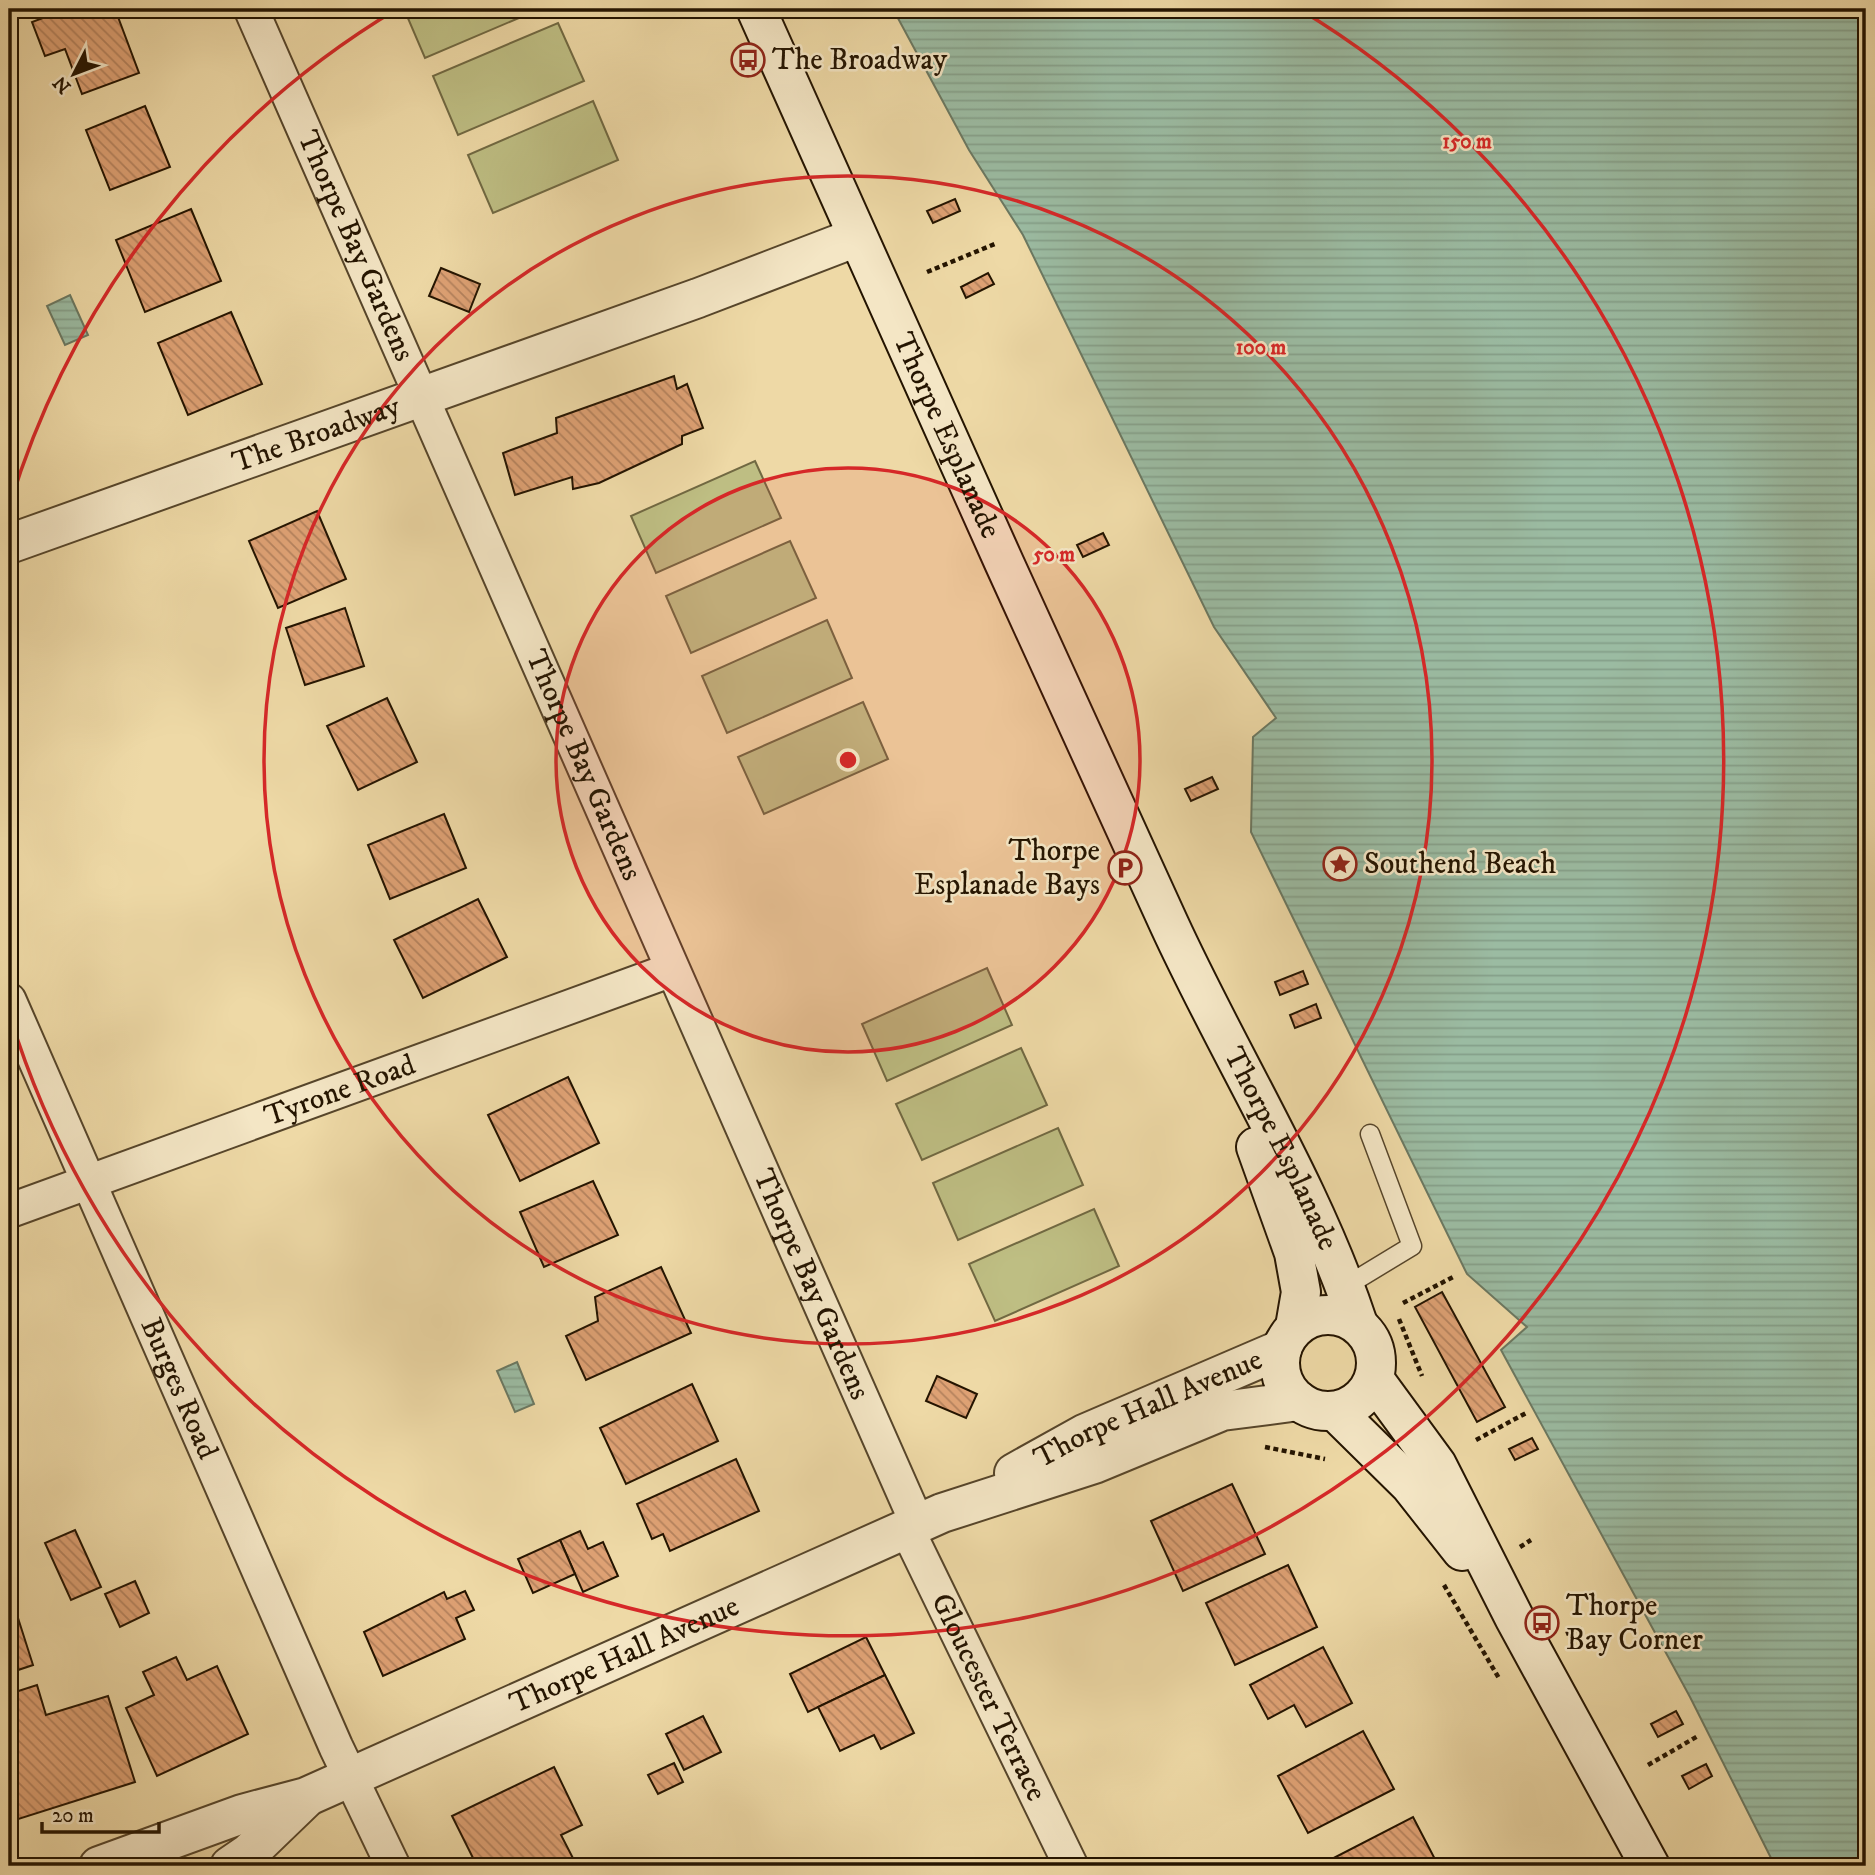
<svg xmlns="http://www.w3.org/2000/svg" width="1875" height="1875" viewBox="0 0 1875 1875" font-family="'IM FELL DW Pica',serif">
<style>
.pitch{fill:#bebe83;stroke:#716942;stroke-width:2}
.water{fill:url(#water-rules);stroke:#6b7861;stroke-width:2}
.building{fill:url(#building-back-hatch);stroke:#241400;stroke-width:2}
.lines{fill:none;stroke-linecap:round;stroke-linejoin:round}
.service-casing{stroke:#56452a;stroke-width:21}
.minor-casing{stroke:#56452a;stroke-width:37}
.tertiary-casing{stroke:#56452a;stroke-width:42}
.secondary-casing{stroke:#241400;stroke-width:42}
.path{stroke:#241400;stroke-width:4.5;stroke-dasharray:5 3.5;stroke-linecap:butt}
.service{stroke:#f4e6c5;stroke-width:18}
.minor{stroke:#f4e6c5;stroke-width:33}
.tertiary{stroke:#f4e6c5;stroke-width:38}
.secondary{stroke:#f4e6c5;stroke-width:38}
.ring{fill:none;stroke:#d62828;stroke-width:3.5}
.labels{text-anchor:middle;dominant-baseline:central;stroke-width:5;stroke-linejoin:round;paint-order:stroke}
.poi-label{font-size:30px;fill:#241400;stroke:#f4e6c5;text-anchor:start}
.street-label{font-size:30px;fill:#241400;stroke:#f4e6c5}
.centre{fill:#d62828;stroke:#f4e6c5;stroke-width:3.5}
.ring-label{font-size:21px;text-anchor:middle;font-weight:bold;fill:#d62828;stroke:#f4e6c5;stroke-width:5;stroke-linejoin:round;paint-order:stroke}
</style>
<defs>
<pattern id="water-rules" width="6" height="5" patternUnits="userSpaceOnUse" patternTransform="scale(1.75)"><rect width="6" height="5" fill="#9bbba2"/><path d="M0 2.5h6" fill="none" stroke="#85a08a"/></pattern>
<pattern id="building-back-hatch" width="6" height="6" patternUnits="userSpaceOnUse" patternTransform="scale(1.75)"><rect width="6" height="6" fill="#dea174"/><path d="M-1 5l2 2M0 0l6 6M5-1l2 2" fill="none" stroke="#b4825d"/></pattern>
</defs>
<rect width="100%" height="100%" fill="#eed9a6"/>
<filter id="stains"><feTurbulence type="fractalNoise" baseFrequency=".00286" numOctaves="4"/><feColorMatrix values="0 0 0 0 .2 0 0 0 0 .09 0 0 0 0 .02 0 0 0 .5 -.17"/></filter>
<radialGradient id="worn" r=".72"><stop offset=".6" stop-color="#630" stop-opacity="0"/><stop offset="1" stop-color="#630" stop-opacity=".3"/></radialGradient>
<g class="pitch">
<path d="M 404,9 L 540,9 L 425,58 Z"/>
<path d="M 558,23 L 584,81 L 458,135 L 433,76 Z"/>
<path d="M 593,101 L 618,160 L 493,213 L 468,155 Z"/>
<path d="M 755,461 L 781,518 L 656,573 L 631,516 Z"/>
<path d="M 790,541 L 816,598 L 691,653 L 666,596 Z"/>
<path d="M 827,620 L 852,678 L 727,733 L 702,676 Z"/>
<path d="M 863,702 L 888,759 L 764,814 L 738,757 Z"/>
<path d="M 987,968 L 1012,1025 L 887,1081 L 862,1024 Z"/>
<path d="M 1021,1048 L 1047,1105 L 922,1160 L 896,1104 Z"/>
<path d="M 1058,1128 L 1083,1185 L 958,1240 L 933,1183 Z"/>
<path d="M 1094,1209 L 1119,1266 L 995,1321 L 969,1264 Z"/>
</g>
<g class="water">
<path d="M 893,9 L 1866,9 L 1866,1866 L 1775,1866 L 1690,1697 L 1501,1350 L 1527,1327 L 1467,1274 L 1251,832 L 1253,737 L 1276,718 L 1214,627 L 1023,235 L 969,150 Z"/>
<path d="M 70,295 L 88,335 L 65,345 L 47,306 Z"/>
<path d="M 517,1362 L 534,1404 L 515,1412 L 497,1371 Z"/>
</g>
<g class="building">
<path d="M 67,9 L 115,9 L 139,73 L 82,94 L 65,49 L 45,56 L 32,22 Z"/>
<path d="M 145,106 L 170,167 L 110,190 L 86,130 Z"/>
<path d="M 955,199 L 960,211 L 933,223 L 927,211 Z"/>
<path d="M 191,209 L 221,281 L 145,312 L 116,240 Z"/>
<path d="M 441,268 L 480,284 L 469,312 L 429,296 Z"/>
<path d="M 988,273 L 994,284 L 966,298 L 961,287 Z"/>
<path d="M 231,312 L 262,384 L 188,415 L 158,343 Z"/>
<path d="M 674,376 L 677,389 L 687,384 L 703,428 L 682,436 L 682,444 L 599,483 L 573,489 L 572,477 L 515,495 L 503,453 L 557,433 L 556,418 Z"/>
<path d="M 317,511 L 346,579 L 278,608 L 249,541 Z"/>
<path d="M 1103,533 L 1109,545 L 1083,557 L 1077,545 Z"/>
<path d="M 345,608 L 364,666 L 305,685 L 286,628 Z"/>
<path d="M 387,698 L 417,762 L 358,790 L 327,726 Z"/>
<path d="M 1212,777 L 1218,789 L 1191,801 L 1185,789 Z"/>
<path d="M 444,814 L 466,868 L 390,899 L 368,845 Z"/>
<path d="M 478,899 L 507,957 L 423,998 L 394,940 Z"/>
<path d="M 1303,971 L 1308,984 L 1280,995 L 1275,982 Z"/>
<path d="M 1316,1004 L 1321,1018 L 1295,1028 L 1290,1015 Z"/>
<path d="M 568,1077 L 599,1143 L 520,1181 L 488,1115 Z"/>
<path d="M 593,1181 L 618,1235 L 544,1267 L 520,1212 Z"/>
<path d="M 661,1267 L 691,1333 L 586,1380 L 566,1336 L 598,1321 L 595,1297 Z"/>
<path d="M 1442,1292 L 1505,1407 L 1477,1422 L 1415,1307 Z"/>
<path d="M 937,1376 L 977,1394 L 966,1418 L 926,1401 Z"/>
<path d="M 692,1384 L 718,1441 L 626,1484 L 600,1428 Z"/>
<path d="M 1532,1438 L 1538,1449 L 1515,1460 L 1509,1449 Z"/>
<path d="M 736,1459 L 759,1511 L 670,1551 L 663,1534 L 652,1539 L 637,1504 Z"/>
<path d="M 1232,1484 L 1265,1554 L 1183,1591 L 1151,1521 Z"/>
<path d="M 75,1530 L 101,1587 L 71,1600 L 45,1543 Z"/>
<path d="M 580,1531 L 588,1549 L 603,1542 L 618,1576 L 583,1592 L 560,1540 Z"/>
<path d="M 560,1540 L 575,1574 L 533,1593 L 518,1559 Z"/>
<path d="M 1288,1565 L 1317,1627 L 1235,1665 L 1206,1603 Z"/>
<path d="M 135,1581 L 149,1613 L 120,1627 L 105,1594 Z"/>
<path d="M 465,1591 L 474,1610 L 456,1618 L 465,1639 L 383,1676 L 364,1632 L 444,1592 L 447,1599 Z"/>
<path d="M 11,1596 L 33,1665 L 9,1673 L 9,1597 Z"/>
<path d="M 866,1637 L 885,1675 L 808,1712 L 790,1674 Z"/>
<path d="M 1323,1647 L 1352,1703 L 1306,1727 L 1294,1705 L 1268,1719 L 1250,1685 Z"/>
<path d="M 176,1657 L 187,1680 L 217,1666 L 248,1734 L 157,1776 L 126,1708 L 154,1695 L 143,1672 Z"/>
<path d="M 885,1675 L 914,1733 L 881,1749 L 874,1735 L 840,1751 L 818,1707 Z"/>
<path d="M 37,1685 L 46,1715 L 108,1696 L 135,1782 L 9,1822 L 9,1694 Z"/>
<path d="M 1676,1711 L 1683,1724 L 1658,1737 L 1651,1724 Z"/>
<path d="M 703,1716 L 721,1752 L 684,1770 L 666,1734 Z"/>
<path d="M 1363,1731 L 1394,1789 L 1308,1833 L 1278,1776 Z"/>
<path d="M 674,1763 L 683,1782 L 658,1794 L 648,1775 Z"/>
<path d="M 1706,1764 L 1712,1776 L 1689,1789 L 1682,1776 Z"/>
<path d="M 554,1767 L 582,1825 L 561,1835 L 577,1866 L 477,1866 L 452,1816 Z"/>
<path d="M 1413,1817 L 1438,1865 L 1323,1866 L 1322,1864 Z"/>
</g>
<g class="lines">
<defs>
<path id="service" d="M 1326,1315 L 1339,1303 L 1346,1286 L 1412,1246 L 1370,1134"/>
<g id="minor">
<path id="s1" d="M 251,9 C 475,512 693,1019 917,1523"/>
<path id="s2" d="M 9,1000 L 336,1747 L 393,1866"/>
<path id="s3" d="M 9,1211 L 671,970"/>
<path id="s4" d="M 907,1529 L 1071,1866"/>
</g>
<g id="tertiary">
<path id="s5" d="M 9,544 L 698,298 L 857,237"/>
<path id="s6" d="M 1014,1473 L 1084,1434 L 1282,1349"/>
<path id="s7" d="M 99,1866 L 242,1814 L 306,1797 L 942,1513 L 1094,1464 L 1222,1411 L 1299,1401"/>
<path d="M 230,1866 L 249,1853 L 305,1799"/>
</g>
<g id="secondary">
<path id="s8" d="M 756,9 C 892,315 1029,620 1169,924 C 1230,1057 1312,1185 1358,1324"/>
<path d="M 1256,1147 L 1294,1253 L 1301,1292 L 1295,1327"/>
<circle cx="1328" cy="1363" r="48"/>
<path d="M 1374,1379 L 1437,1465 L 1515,1619 L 1650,1866"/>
<path d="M 1335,1411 L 1410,1485 L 1462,1551"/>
</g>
</defs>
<use href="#service" class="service-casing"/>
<use href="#minor" class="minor-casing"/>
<use href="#tertiary" class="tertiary-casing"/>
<use href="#secondary" class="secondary-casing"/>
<g class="path">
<path d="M 927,272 L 997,243"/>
<path d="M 1403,1303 L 1453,1277"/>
<path d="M 1399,1319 L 1422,1376"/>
<path d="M 1476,1440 L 1528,1412"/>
<path d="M 1265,1447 L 1325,1459"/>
<path d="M 1520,1547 L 1531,1540"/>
<path d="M 1444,1585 L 1500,1680"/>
<path d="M 1566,1634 L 1582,1628"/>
<path d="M 1648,1765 L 1698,1736"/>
</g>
<use href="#service" class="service"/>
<use href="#minor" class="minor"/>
<use href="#tertiary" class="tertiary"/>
<use href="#secondary" class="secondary"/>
</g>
<circle cx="848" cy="760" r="292" fill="#d62828" fill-opacity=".12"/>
<g class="ring">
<circle cx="848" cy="760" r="292"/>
<circle cx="848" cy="760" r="584"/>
<path d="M10 504A876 876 0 0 1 397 9M1299 9A876 876 0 1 1 10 1016"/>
</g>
<defs>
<symbol id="bus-ring" viewBox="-11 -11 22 22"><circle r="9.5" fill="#f4e6c5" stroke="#8f2418" stroke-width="1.5"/><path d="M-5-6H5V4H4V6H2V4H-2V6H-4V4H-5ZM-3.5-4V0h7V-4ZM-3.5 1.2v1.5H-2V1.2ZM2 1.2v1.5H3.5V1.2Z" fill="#8f2418"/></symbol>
<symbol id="sight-ring" viewBox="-11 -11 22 22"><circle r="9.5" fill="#f4e6c5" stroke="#8f2418" stroke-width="1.5"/><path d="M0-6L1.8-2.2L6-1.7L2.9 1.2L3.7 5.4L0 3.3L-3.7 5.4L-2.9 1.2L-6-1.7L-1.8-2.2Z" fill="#8f2418"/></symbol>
<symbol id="parking-ring" viewBox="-11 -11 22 22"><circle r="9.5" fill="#f4e6c5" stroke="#8f2418" stroke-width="1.5"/><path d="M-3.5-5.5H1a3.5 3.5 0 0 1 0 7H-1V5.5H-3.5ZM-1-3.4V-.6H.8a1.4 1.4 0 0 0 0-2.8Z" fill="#8f2418"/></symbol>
</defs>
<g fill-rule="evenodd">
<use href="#bus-ring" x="729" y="41" width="38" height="38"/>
<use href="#sight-ring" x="1321" y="845" width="38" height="38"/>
<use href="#parking-ring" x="1106" y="849" width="38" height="38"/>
<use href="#bus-ring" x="1523" y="1604" width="38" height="38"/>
</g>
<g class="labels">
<g class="poi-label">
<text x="772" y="60">The Broadway</text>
<text x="1100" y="851" text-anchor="end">Thorpe<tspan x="1100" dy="34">Esplanade Bays</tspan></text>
<text x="1364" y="864">Southend Beach</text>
<text x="1566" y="1606">Thorpe<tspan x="1566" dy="34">Bay Corner</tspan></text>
</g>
<g class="street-label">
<text stroke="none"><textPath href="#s1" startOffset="259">Thorpe Bay Gardens</textPath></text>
<text stroke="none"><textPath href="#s5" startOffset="326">The Broadway</textPath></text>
<text stroke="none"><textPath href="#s8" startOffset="467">Thorpe Esplanade</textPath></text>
<text stroke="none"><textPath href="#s1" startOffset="826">Thorpe Bay Gardens</textPath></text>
<text stroke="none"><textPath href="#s3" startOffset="352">Tyrone Road</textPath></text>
<text stroke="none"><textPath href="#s8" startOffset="1255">Thorpe Esplanade</textPath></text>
<text stroke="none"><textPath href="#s1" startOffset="1393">Thorpe Bay Gardens</textPath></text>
<text stroke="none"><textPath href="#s2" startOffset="424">Burges Road</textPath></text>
<text stroke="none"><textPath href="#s6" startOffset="149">Thorpe Hall Avenue</textPath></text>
<text stroke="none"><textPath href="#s7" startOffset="567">Thorpe Hall Avenue</textPath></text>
<text stroke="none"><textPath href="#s4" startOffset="187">Gloucester Terrace</textPath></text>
</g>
</g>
<circle cx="848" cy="760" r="10" class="centre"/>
<g class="ring-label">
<text x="1467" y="148">150 m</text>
<text x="1261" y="354">100 m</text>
<text x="1054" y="561">50 m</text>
</g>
<rect width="1875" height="1875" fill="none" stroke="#eed9a6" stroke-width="35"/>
<rect x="10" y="10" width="1854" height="1854" fill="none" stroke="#241400" stroke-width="3.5"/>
<rect x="18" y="18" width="1840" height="1840" fill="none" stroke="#241400" stroke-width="2"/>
<g transform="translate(74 74) rotate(228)" stroke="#f4e6c5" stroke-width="5" paint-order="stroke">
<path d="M0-5L12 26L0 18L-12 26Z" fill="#241400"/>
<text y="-10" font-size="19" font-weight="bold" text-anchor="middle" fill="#241400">N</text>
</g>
<path d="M42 1822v10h117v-10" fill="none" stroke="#241400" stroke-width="3.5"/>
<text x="52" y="1822" font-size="21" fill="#241400" stroke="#f4e6c5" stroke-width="5" paint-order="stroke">20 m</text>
<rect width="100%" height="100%" filter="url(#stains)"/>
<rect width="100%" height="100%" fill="url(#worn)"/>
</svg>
